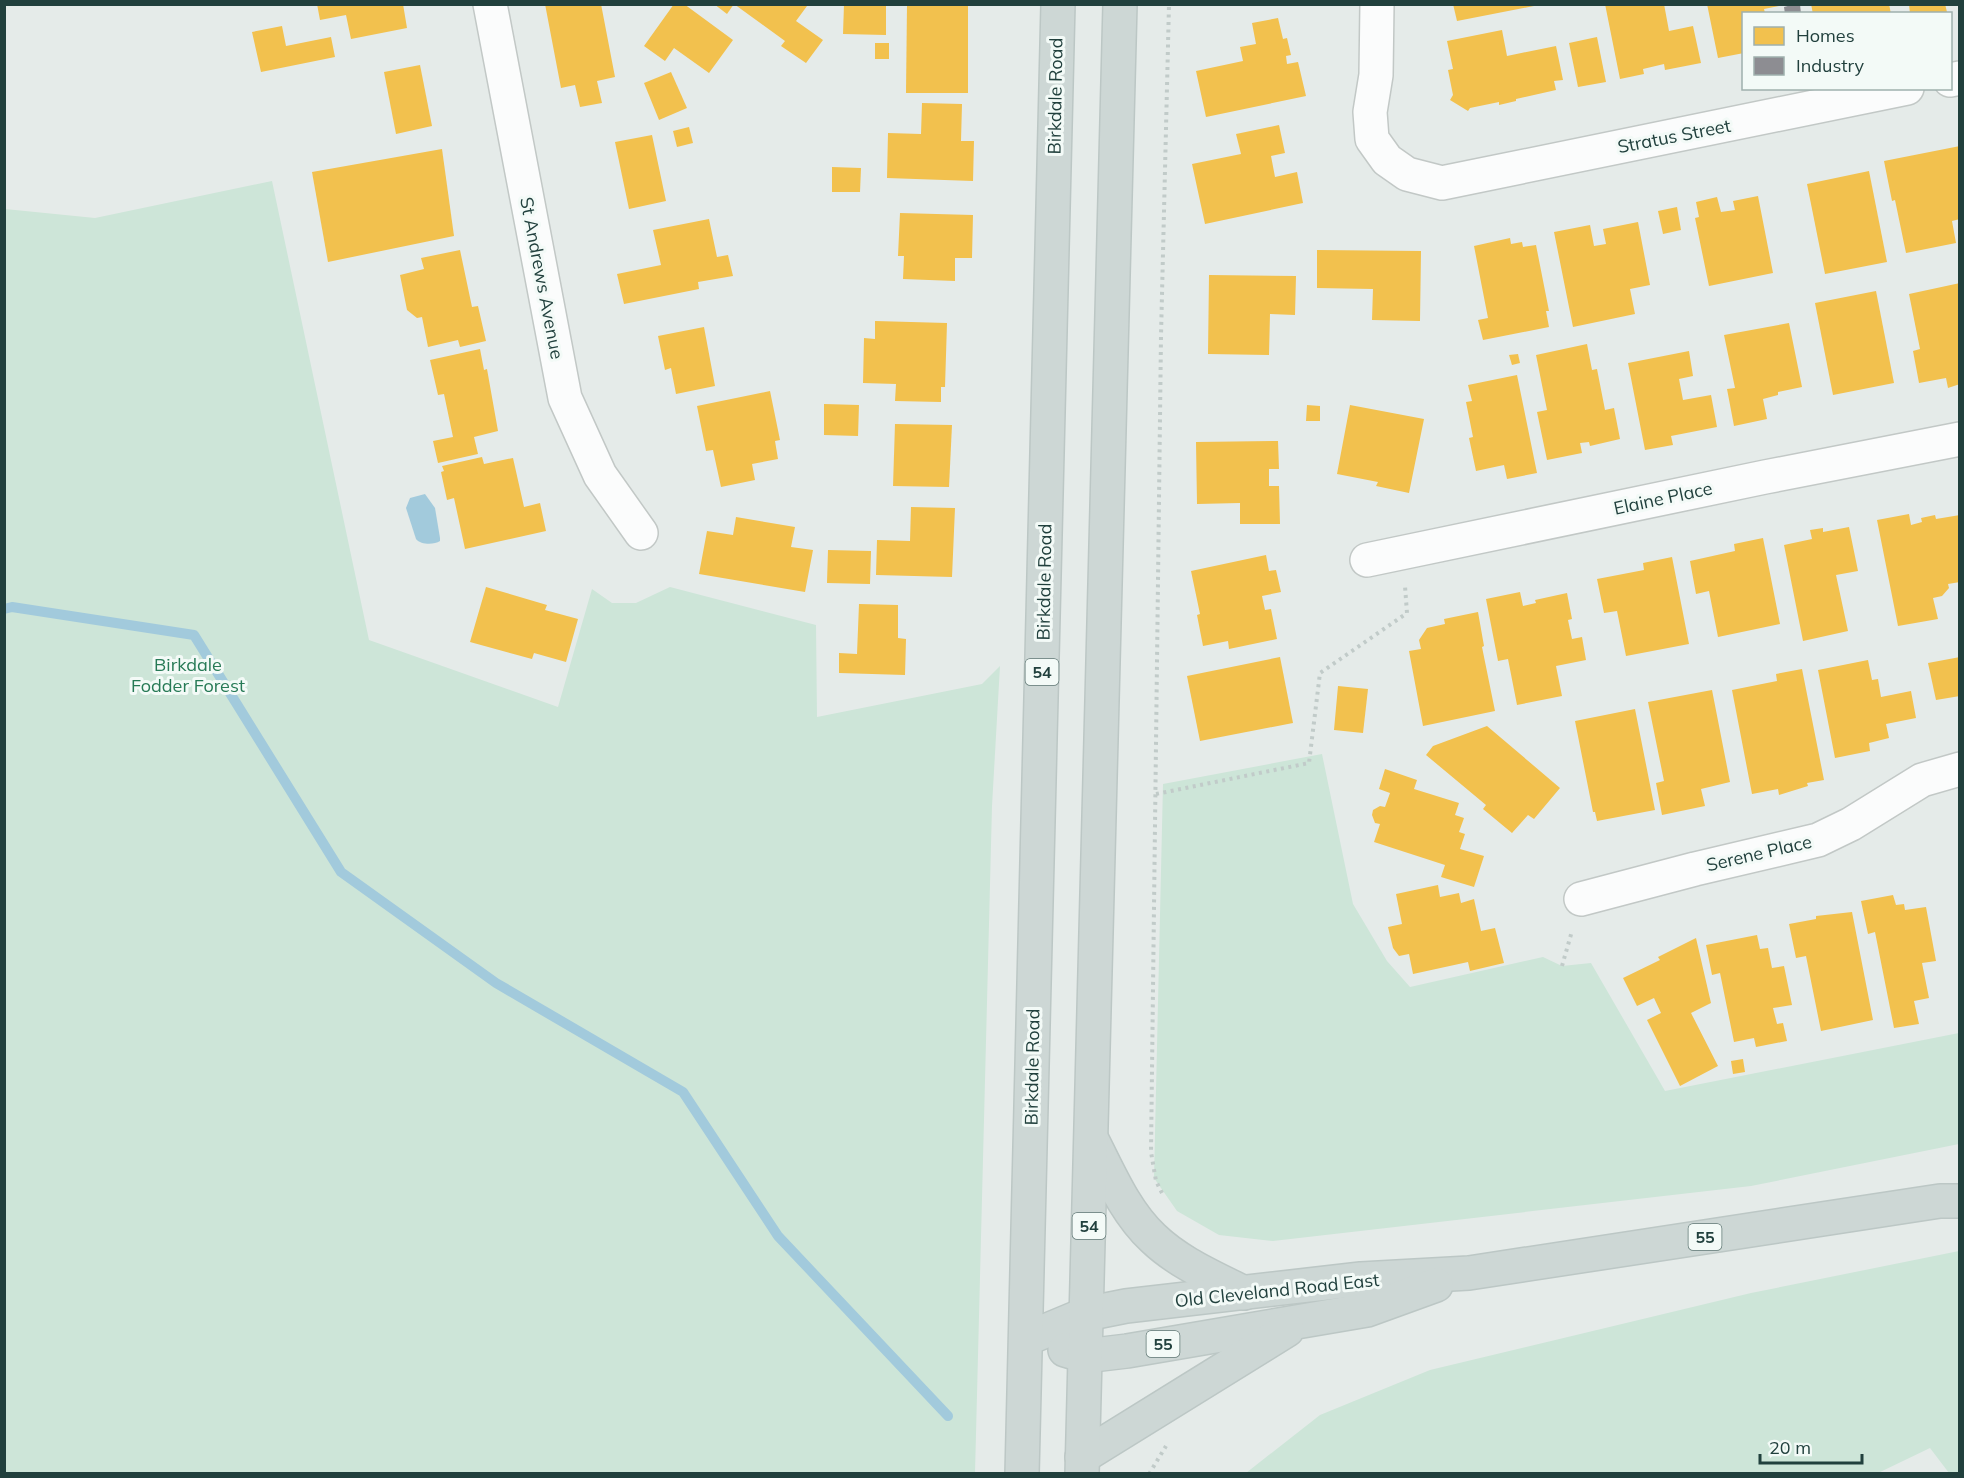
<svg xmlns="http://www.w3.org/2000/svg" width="1964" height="1478" viewBox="0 0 1964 1478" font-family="Mulish,sans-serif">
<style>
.green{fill:#cde5d8}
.water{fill:#a2cadc}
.homes{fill:#f2c14e}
.industry{fill:#8d8d92}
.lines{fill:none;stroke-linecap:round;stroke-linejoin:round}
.stream{stroke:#a2cadc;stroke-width:10}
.minor-casing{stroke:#c2c8c6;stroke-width:36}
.primary-casing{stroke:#bcc7c5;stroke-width:36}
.path{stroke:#c1cbc9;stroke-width:4;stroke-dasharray:3 4.5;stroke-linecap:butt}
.minor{stroke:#fbfcfc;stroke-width:33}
.primary{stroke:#cdd7d5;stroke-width:33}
.labels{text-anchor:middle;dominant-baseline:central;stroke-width:6;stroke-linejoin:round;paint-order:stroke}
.shield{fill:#f3faf7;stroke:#607875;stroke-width:1.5}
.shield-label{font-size:16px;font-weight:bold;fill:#21403d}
.street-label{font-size:18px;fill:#21403d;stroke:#f3faf7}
.park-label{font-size:18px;fill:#277a56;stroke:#f3faf7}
</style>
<rect width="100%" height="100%" fill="#e5ebe9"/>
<g class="green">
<path d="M 272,181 L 369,640 L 558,707 L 592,589 L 612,603 L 636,603 L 670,587 L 816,625 L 817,717 L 982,684 L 1000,666 L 992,806 L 975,1473 L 5,1473 L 5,209 L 95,218 Z"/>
<path d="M 1322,754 L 1353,904 L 1387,961 L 1410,987 L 1543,957 L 1562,966 L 1591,963 L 1665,1091 L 1959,1033 L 1959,1144 L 1751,1186 L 1273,1241 L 1219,1235 L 1177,1211 L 1154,1178 L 1163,784 Z"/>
<path d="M 1959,1251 L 1959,1473 L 1949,1473 L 1930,1448 L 1876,1474 L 1246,1473 L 1320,1415 L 1430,1370 L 1751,1293 Z"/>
</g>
<path class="water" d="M 425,494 L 435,508 L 440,538 L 440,541 C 434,545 421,545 416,539 L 406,508 L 410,498 Z"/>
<g class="homes">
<path d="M 317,4 L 403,4 L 407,28 L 351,39 L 346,15 L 320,20 Z"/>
<path d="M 545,4 L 601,4 L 615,77 L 597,81 L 602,103 L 580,107 L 575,85 L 561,88 Z"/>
<path d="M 674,4 L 684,4 L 733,40 L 709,73 L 674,48 L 665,61 L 644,46 Z"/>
<path d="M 714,4 L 734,4 L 727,14 Z"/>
<path d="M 734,4 L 805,4 L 807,6 L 796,21 L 823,40 L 806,63 L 781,46 L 785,41 Z"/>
<path d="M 844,4 L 886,4 L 886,35 L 843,34 Z"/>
<path d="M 1453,4 L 1534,4 L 1534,6 L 1457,21 Z"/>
<path d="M 1605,4 L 1664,4 L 1669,31 L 1693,26 L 1701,63 L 1665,70 L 1664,64 L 1643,69 L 1644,74 L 1620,79 Z"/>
<path d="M 1707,4 L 1779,4 L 1779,6 L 1764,9 L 1765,13 L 1744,14 L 1744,53 L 1718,58 Z"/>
<path d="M 1811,4 L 1889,4 L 1891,14 L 1813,14 Z"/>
<path d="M 1909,4 L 1945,4 L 1947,12 L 1910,14 Z"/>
<path d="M 907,5 L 968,5 L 968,93 L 906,93 Z"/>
<path d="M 1278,18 L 1283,39 L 1287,38 L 1291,55 L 1286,56 L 1287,64 L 1298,62 L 1306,96 L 1206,117 L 1196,71 L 1243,61 L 1240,47 L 1256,44 L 1252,23 Z"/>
<path d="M 282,26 L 286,46 L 331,37 L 335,57 L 261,72 L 252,32 Z"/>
<path d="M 1502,30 L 1507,56 L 1556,46 L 1563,80 L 1554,81 L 1556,90 L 1516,99 L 1516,101 L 1499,105 L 1499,102 L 1470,108 L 1468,111 L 1450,100 L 1453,95 L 1448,70 L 1453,69 L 1447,41 Z"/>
<path d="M 1597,37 L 1606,82 L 1578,87 L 1569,43 Z"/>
<rect x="875" y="43" width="14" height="16"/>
<path d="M 420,65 L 432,126 L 396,134 L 384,72 Z"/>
<path d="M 671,72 L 687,108 L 659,120 L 644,83 Z"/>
<path d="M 922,103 L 962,104 L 961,141 L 974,141 L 973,181 L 887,178 L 888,133 L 921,134 Z"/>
<path d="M 1279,125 L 1285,153 L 1271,156 L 1275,177 L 1297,172 L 1303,203 L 1205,224 L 1192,164 L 1241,154 L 1236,134 Z"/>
<path d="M 689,127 L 693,143 L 677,147 L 673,131 Z"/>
<path d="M 652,135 L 666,201 L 629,209 L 615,142 Z"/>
<path d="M 1960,146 L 1960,219 L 1952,221 L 1956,243 L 1906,253 L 1895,200 L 1892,201 L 1884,161 Z"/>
<path d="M 442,149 L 454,236 L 328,262 L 312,172 Z"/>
<path d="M 832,167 L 861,168 L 860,192 L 832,192 Z"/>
<path d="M 1869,171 L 1887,262 L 1825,274 L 1807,184 Z"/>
<path d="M 1758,196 L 1773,273 L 1709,286 L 1695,218 L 1699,217 L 1696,202 L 1717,197 L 1721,212 L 1735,210 L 1733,201 Z"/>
<path d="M 1677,207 L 1681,230 L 1663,234 L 1658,211 Z"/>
<path d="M 900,213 L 973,215 L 972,258 L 955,258 L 955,281 L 903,279 L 904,256 L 898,256 Z"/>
<path d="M 709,219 L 717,257 L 728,255 L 733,276 L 698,282 L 699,289 L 624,304 L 617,274 L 661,265 L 653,230 Z"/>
<path d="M 1638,222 L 1650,285 L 1630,289 L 1635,314 L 1573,327 L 1554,232 L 1590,225 L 1594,246 L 1606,244 L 1603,229 Z"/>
<path d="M 1510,238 L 1511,244 L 1522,242 L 1523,247 L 1536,245 L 1549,311 L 1546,311 L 1549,327 L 1483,340 L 1478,320 L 1488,318 L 1474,246 Z"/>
<path d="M 460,250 L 472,307 L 478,306 L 486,341 L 460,347 L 458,340 L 428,347 L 422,317 L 417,318 L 407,310 L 400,275 L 424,269 L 421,258 Z"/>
<path d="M 1317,250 L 1421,251 L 1420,321 L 1372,320 L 1373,289 L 1317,288 Z"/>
<path d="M 1209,275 L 1296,276 L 1295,315 L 1270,314 L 1269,355 L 1208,354 Z"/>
<path d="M 1960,283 L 1960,384 L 1948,388 L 1946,378 L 1919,383 L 1913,351 L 1920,349 L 1909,294 Z"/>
<path d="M 1876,291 L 1894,383 L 1833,395 L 1815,303 Z"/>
<path d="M 875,321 L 947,323 L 945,387 L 941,387 L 941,402 L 895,401 L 896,384 L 863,383 L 864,338 L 875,339 Z"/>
<path d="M 1789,323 L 1802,387 L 1778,392 L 1778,395 L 1763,399 L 1767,419 L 1734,426 L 1727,389 L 1735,388 L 1724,335 Z"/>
<path d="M 704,327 L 715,386 L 676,394 L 671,368 L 665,370 L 658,336 Z"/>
<path d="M 1587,344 L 1592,370 L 1597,369 L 1605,410 L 1614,408 L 1620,439 L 1590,446 L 1589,442 L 1580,443 L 1582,453 L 1547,460 L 1537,412 L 1547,410 L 1536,355 Z"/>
<path d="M 480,349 L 484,370 L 487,369 L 498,431 L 474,437 L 478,454 L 438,463 L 433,441 L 453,437 L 444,394 L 438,395 L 430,360 Z"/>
<path d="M 1689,351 L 1693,376 L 1679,379 L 1683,400 L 1711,395 L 1717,427 L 1671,436 L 1673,445 L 1645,450 L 1628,363 Z"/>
<path d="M 1518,354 L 1520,363 L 1512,365 L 1509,355 Z"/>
<path d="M 1517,375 L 1537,473 L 1507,479 L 1504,465 L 1476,471 L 1469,438 L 1473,437 L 1466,402 L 1472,401 L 1468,385 Z"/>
<path d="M 770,391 L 780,440 L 775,441 L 778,459 L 752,464 L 755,480 L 721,487 L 713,450 L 706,451 L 697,406 Z"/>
<path d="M 824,404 L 859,405 L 858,436 L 824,435 Z"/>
<path d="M 1307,405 L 1320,406 L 1320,421 L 1306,421 Z"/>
<path d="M 1350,405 L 1424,419 L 1409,493 L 1376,486 L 1378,482 L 1337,474 Z"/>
<path d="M 895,424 L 952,425 L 949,487 L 893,486 Z"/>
<path d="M 1278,441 L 1279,469 L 1269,469 L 1269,486 L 1279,486 L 1280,524 L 1240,524 L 1240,503 L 1197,504 L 1196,442 Z"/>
<path d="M 482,457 L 484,464 L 513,458 L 524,507 L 540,503 L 546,531 L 465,549 L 454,498 L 447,500 L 441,472 L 444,471 L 442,466 Z"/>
<path d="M 911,507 L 955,508 L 952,577 L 876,575 L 877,540 L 910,541 Z"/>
<path d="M 1909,514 L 1911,525 L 1922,522 L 1921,518 L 1935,515 L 1936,519 L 1960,515 L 1960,582 L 1948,584 L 1949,588 L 1942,596 L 1933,598 L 1938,619 L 1898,626 L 1877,520 Z"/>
<path d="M 736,517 L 795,527 L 791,547 L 813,550 L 805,592 L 699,574 L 707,531 L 733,535 Z"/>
<path d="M 1849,527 L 1858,571 L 1836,575 L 1848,631 L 1803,641 L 1784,545 L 1812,539 L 1810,530 L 1823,528 L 1823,532 Z"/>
<path d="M 1763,538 L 1780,624 L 1718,637 L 1709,591 L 1696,594 L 1690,561 L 1735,551 L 1734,544 Z"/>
<path d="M 828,550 L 871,551 L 870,584 L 827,583 Z"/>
<path d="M 1266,555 L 1269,571 L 1276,570 L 1281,592 L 1262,596 L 1265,610 L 1271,609 L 1277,639 L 1229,649 L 1228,641 L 1203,646 L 1197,615 L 1200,614 L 1191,571 Z"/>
<path d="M 1672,557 L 1689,644 L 1626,656 L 1617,611 L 1604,613 L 1597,579 L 1644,570 L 1643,563 Z"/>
<path d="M 486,587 L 547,605 L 545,610 L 578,619 L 566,662 L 534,653 L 532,659 L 470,642 Z"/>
<path d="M 1520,592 L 1523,606 L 1536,603 L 1535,600 L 1567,593 L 1572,619 L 1568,620 L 1572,639 L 1582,637 L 1586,660 L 1556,666 L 1562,696 L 1517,705 L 1508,659 L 1498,661 L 1486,599 Z"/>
<path d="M 859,604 L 898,605 L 898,638 L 906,639 L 905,675 L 839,673 L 839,653 L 857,654 Z"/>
<path d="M 1478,612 L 1484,646 L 1482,647 L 1495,711 L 1423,726 L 1409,651 L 1421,649 L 1419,640 L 1427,628 L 1445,624 L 1444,619 Z"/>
<path d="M 1280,657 L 1293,723 L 1200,741 L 1187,676 Z"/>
<path d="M 1960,657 L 1960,696 L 1936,700 L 1928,663 Z"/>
<path d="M 1868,660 L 1872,680 L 1878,679 L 1881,697 L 1911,691 L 1916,718 L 1886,724 L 1889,738 L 1869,743 L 1870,751 L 1835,758 L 1818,670 Z"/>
<path d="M 1802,669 L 1824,780 L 1807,783 L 1808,786 L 1779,795 L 1778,789 L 1752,794 L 1732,690 L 1777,681 L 1776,674 Z"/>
<path d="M 1338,686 L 1368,689 L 1363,733 L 1334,730 Z"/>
<path d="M 1712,690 L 1730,782 L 1701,789 L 1705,806 L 1662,815 L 1656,783 L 1664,781 L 1648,702 Z"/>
<path d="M 1635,709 L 1655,810 L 1597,821 L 1595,812 L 1593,812 L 1575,721 Z"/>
<path d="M 1487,726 L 1560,788 L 1534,819 L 1528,815 L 1512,833 L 1483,809 L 1486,805 L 1426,755 L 1433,746 Z"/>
<path d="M 1385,769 L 1417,780 L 1414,789 L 1459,803 L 1455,815 L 1464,818 L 1459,832 L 1465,834 L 1460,849 L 1484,856 L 1474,887 L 1441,877 L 1445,865 L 1374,842 L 1380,824 L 1375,823 L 1372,815 L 1373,810 L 1380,806 L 1385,807 L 1390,793 L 1379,789 Z"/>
<path d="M 1438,885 L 1440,897 L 1459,893 L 1461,903 L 1474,899 L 1481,931 L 1495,928 L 1504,963 L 1470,971 L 1468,962 L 1413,974 L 1409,954 L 1399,956 L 1393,948 L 1388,927 L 1402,924 L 1396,894 Z"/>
<path d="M 1893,895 L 1896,905 L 1904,904 L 1905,910 L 1926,907 L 1936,961 L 1922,963 L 1929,998 L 1914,1001 L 1919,1024 L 1894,1028 L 1875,932 L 1868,934 L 1861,901 Z"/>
<path d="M 1852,912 L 1873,1020 L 1821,1031 L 1806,956 L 1796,958 L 1789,924 L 1816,919 L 1816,916 Z"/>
<path d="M 1757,935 L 1760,949 L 1768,948 L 1772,968 L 1784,966 L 1792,1005 L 1773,1008 L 1777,1024 L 1783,1023 L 1787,1041 L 1756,1047 L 1754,1038 L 1734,1042 L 1720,973 L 1712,975 L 1706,945 Z"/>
<path d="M 1696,938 L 1711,1003 L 1691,1013 L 1718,1066 L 1680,1086 L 1647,1020 L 1661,1013 L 1654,998 L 1637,1006 L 1623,978 L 1660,960 L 1658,957 Z"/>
<path d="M 1743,1059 L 1745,1072 L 1733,1074 L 1731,1061 Z"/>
</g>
<path class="industry" d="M 1795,4 L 1800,4 L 1801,14 L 1785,14 L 1784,7 Z"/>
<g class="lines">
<path class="stream" d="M 4,609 L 12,607 L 194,635 L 341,872 L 496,983 L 683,1092 L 778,1236 L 948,1416"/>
<defs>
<g id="minor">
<path d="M 490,4 L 565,398 L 600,475 L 641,533"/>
<path d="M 1377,4 L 1376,75 L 1370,112 L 1372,139 L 1387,160 L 1407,174 L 1442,183 L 1907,88"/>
<path d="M 1950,80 L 1960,78"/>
<path d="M 1367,560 L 1765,477 L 1960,439"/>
<path d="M 1581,899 L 1695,869 L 1818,840 L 1851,824 L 1922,780 L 1960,769"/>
</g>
<g id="primary">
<path d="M 1092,1140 C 1109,1173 1125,1212 1153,1238 C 1179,1263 1213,1277 1244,1293"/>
<path d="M 1026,1339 L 1086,1314 L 1126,1306 L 1361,1279 L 1469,1273 L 1940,1201 L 1960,1201"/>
<path d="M 1065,1350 L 1085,1356 L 1127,1351 L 1367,1310 L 1436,1285"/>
<path d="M 1082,1457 L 1287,1330"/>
<path d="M 1022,1474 L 1058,4"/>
<path d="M 1082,1474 L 1120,4"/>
</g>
</defs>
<use href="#minor" class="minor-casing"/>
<use href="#primary" class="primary-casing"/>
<g class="path">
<path d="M 1156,794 L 1309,763 L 1320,673 L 1407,613 L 1405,586"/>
<path d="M 1562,966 L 1572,931"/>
<path d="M 1162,1193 L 1156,1181 L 1151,1152 L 1161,336 L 1169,4"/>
<path d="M 1149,1474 L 1166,1446"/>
</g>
<use href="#minor" class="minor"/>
<use href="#primary" class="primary"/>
</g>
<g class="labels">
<g class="shield">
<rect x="1025.5" y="659" width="33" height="26" rx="4.5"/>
<rect x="1072.5" y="1213" width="33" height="26" rx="4.5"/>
<rect x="1688.5" y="1224" width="33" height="26" rx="4.5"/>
<rect x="1146.5" y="1331" width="33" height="26" rx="4.5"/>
</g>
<g class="shield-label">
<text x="1042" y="672">54</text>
<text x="1089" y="1226">54</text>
<text x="1705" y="1237">55</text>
<text x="1163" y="1344">55</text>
</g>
<g class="street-label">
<text transform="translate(1055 96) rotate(-89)">Birkdale Road</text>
<text transform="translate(1674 136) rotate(-11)">Stratus Street</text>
<text transform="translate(542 278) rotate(79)">St Andrews Avenue</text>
<text transform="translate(1663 498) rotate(-12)">Elaine Place</text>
<text transform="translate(1044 582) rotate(-89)">Birkdale Road</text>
<text transform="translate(1759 853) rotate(-13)">Serene Place</text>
<text transform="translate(1032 1067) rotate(-89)">Birkdale Road</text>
<text transform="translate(1277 1290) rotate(-6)">Old Cleveland Road East</text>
</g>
<g class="park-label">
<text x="188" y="664">Birkdale<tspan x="188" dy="21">Fodder Forest</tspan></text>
</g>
</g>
<rect width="1964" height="1478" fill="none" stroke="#21403d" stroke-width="12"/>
<rect x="1742" y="12" width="210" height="78" fill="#f3faf7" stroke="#9fb0ad" stroke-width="1.5"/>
<rect x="1754" y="27" width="30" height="18" fill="#f2c14e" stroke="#9fb0ad" stroke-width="1.5"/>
<text x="1796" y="42" font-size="18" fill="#21403d">Homes</text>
<rect x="1754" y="57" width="30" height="18" fill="#8d8d92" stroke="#9fb0ad" stroke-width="1.5"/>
<text x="1796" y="72" font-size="18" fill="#21403d">Industry</text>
<path d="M1760 1454v9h102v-9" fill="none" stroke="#21403d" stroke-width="3"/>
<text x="1769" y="1454" font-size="18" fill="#21403d" stroke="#f3faf7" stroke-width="4.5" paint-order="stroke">20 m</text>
</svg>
